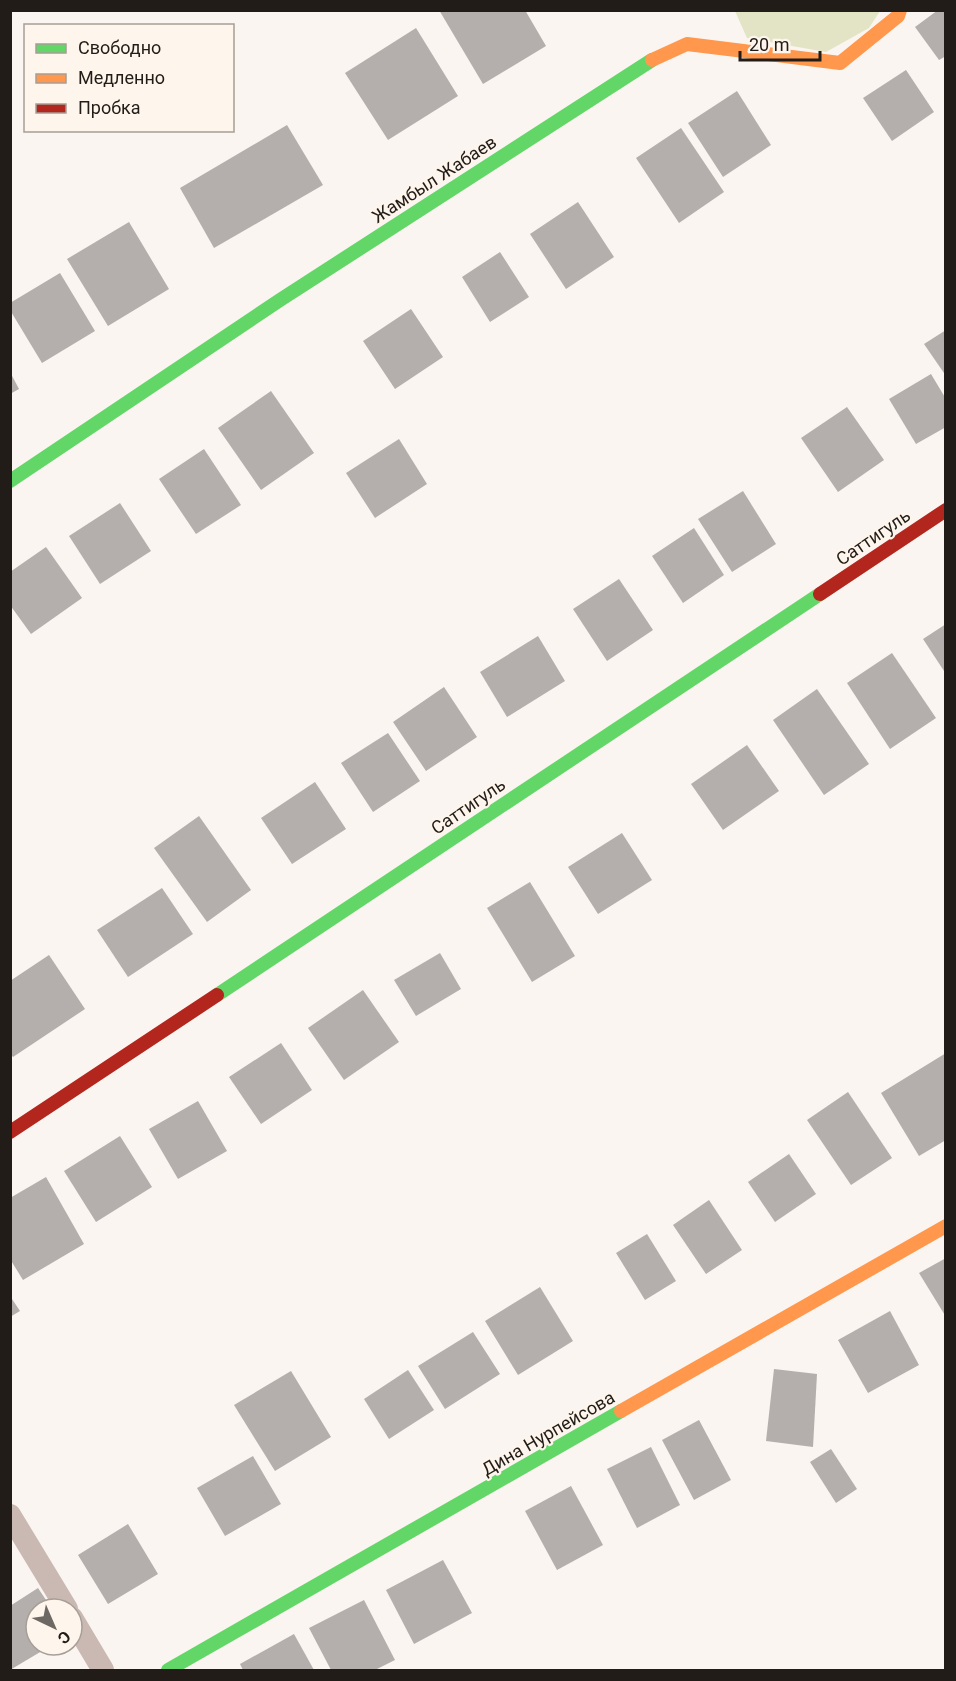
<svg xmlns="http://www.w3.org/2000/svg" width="956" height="1681" viewBox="0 0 956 1681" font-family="Roboto,sans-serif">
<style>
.green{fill:#e2e4c5}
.building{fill:#b4afad}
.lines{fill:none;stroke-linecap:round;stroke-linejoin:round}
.street{stroke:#cab8b2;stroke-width:22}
.fast{stroke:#63d668;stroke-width:14}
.slow{stroke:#ff974d;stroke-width:14}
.jam{stroke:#b3261e;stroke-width:14}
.labels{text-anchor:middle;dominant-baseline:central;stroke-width:4.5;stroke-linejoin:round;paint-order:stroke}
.street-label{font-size:18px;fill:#211c17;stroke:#fef5ec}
</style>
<rect width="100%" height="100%" fill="#faf5f0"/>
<path class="green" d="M 735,11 L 880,11 L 869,28 L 826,52 L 747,38 Z"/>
<g class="building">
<path d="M 439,10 L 525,10 L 546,46 L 483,84 Z"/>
<path d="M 938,10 L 946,10 L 946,56 L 939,60 L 915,27 Z"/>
<path d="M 416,28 L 458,96 L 388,140 L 345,73 Z"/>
<path d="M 906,70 L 934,112 L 892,141 L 863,98 Z"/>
<path d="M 737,91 L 771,145 L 723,177 L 688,123 Z"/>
<path d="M 287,125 L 323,185 L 214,248 L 180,188 Z"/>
<path d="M 681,128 L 724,192 L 679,223 L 636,158 Z"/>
<path d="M 578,202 L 614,257 L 566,289 L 530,234 Z"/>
<path d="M 129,222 L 169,289 L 108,326 L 67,259 Z"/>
<path d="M 500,252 L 529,297 L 490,322 L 462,277 Z"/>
<path d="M 60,273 L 95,331 L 42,363 L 10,310 L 10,303 Z"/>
<path d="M 411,309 L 443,357 L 395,389 L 363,341 Z"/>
<path d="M 946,330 L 946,376 L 924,344 Z"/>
<path d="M 10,372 L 19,389 L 10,394 Z"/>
<path d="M 931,374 L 946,399 L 946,427 L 916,444 L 889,399 Z"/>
<path d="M 271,391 L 314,453 L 261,490 L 218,428 Z"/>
<path d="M 847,407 L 884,460 L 838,492 L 801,438 Z"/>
<path d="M 399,439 L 427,484 L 375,518 L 346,473 Z"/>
<path d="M 204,449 L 241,505 L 196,534 L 159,479 Z"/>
<path d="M 743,491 L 776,544 L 732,572 L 698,519 Z"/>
<path d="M 120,503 L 151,551 L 100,584 L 69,536 Z"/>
<path d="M 694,528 L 724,575 L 683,603 L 652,556 Z"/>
<path d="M 46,547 L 82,598 L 31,634 L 10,605 L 10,572 Z"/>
<path d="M 619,579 L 653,630 L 607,661 L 573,609 Z"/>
<path d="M 946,624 L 946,674 L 923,639 Z"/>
<path d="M 538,636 L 565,681 L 507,717 L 480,672 Z"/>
<path d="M 892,653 L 936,718 L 890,749 L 847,683 Z"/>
<path d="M 444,687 L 477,737 L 426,771 L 393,722 Z"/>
<path d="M 817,689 L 869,764 L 824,795 L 773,720 Z"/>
<path d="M 388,733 L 420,781 L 373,812 L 341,763 Z"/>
<path d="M 747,745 L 779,791 L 723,830 L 691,784 Z"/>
<path d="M 315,782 L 346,829 L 292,864 L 261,818 Z"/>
<path d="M 199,816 L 251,890 L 207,922 L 154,848 Z"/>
<path d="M 622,833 L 652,880 L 598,914 L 568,867 Z"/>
<path d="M 530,882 L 575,956 L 532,982 L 487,908 Z"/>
<path d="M 162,888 L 193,934 L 128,977 L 97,930 Z"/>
<path d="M 440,953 L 461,989 L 416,1016 L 394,980 Z"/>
<path d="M 49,955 L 85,1009 L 13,1057 L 10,1053 L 10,981 Z"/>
<path d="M 363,990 L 399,1042 L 344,1080 L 308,1028 Z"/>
<path d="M 281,1043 L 312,1090 L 261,1124 L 229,1077 Z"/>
<path d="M 946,1053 L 946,1140 L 919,1156 L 881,1093 Z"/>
<path d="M 848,1092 L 892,1158 L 851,1185 L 807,1120 Z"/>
<path d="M 198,1101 L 227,1151 L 178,1179 L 149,1129 Z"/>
<path d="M 120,1136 L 152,1187 L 96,1222 L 64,1171 Z"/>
<path d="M 789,1154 L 816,1194 L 775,1222 L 748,1182 Z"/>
<path d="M 46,1177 L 84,1244 L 23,1280 L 10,1259 L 10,1198 Z"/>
<path d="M 709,1200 L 742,1250 L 706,1274 L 673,1225 Z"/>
<path d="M 647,1234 L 676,1281 L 645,1300 L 616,1253 Z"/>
<path d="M 946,1258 L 946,1317 L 919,1273 Z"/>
<path d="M 540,1287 L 573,1341 L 518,1375 L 485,1321 Z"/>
<path d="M 10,1296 L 20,1311 L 10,1317 Z"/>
<path d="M 890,1311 L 919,1365 L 868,1393 L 838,1340 Z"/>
<path d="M 473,1332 L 500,1374 L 445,1409 L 418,1366 Z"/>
<path d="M 774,1369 L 817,1374 L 813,1447 L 766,1441 Z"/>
<path d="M 408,1370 L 434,1410 L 389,1439 L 364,1399 Z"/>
<path d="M 291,1371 L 331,1437 L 275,1471 L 234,1405 Z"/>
<path d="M 699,1420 L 731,1480 L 694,1500 L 662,1440 Z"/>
<path d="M 651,1447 L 680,1505 L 637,1528 L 607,1469 Z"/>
<path d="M 831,1449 L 857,1489 L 836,1503 L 810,1462 Z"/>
<path d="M 253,1456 L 281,1504 L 225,1536 L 197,1488 Z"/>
<path d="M 571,1486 L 603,1545 L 557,1570 L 525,1511 Z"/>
<path d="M 128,1524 L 158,1574 L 108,1604 L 78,1555 Z"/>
<path d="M 443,1560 L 472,1613 L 414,1644 L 386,1590 Z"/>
<path d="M 38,1588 L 52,1609 L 36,1609 L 36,1645 L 52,1645 L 10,1670 L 10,1606 Z"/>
<path d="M 364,1600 L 395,1660 L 375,1670 L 331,1670 L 309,1628 Z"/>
<path d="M 294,1634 L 314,1670 L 243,1670 L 240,1664 Z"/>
</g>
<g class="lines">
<g class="street">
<path d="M 10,1515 L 67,1609"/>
<path d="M 72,1618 L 103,1670"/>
</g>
<g class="fast">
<path d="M 10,481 L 280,300 L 652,60"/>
<path d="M 217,995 L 820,594"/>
<path d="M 168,1670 L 621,1411"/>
</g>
<g class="slow">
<path d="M 652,60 L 687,44 L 840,63 L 898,16 L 900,10"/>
<path d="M 621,1411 L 946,1226"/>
</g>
<g class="jam">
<path d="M 820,594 L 946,510"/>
<path d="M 10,1132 L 217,995"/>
</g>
</g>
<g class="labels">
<g class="street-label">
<text transform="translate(434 179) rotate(-33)">Жамбыл Жабаев</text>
<text transform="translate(873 537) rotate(-34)">Саттигуль</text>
<text transform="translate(468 806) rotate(-34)">Саттигуль</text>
<text transform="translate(548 1433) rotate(-30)">Дина Нурпейсова</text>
</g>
</g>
<rect width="956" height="1681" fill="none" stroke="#211c17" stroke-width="24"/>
<rect x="24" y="24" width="210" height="108" fill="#fef5ec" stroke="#a69e97" stroke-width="1.5"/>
<rect x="36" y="44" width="30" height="9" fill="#63d668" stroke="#a69e97" stroke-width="1.5"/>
<text x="78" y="54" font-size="18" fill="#211c17">Свободно</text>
<rect x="36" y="74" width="30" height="9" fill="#ff974d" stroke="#a69e97" stroke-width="1.5"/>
<text x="78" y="84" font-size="18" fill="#211c17">Медленно</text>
<rect x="36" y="104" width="30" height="9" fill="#b3261e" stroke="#a69e97" stroke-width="1.5"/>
<text x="78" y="114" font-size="18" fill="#211c17">Пробка</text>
<g transform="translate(54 1627) rotate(136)"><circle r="28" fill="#fef5ec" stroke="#a69e97" stroke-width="1.5"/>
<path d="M0-4.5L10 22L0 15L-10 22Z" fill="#6d6863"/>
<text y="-9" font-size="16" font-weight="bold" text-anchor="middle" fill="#211c17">С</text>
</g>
<path d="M740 51v9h80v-9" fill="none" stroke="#211c17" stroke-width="3"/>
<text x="749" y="51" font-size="18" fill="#211c17" stroke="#fef5ec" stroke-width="4.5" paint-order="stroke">20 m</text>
</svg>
